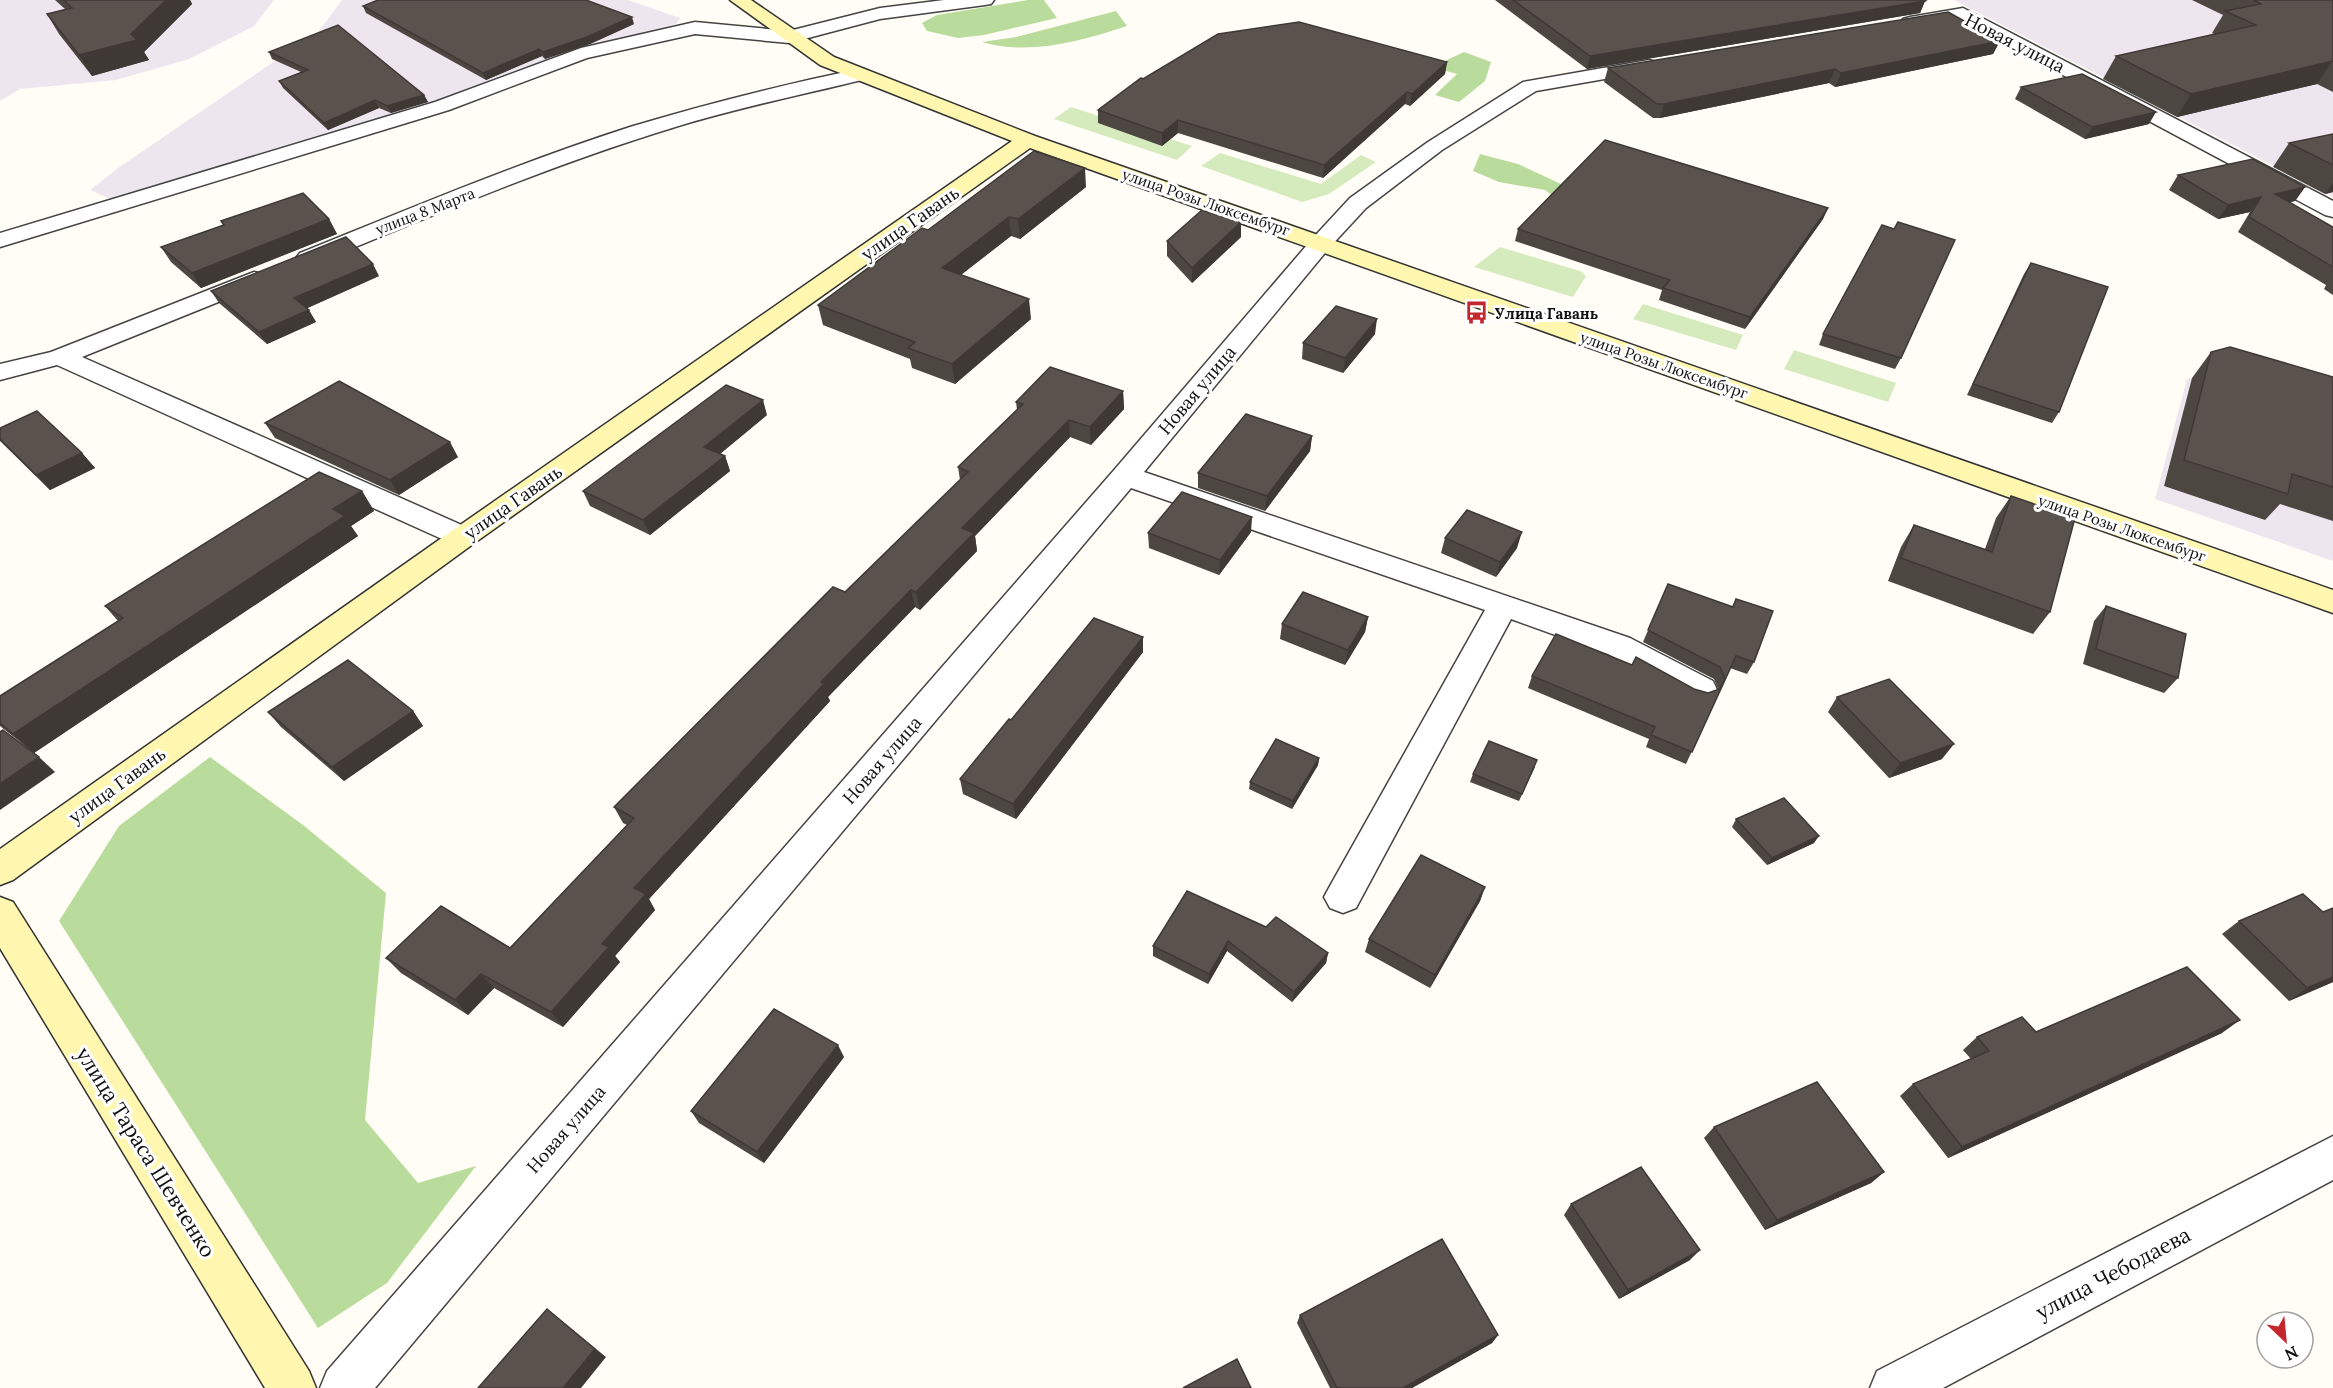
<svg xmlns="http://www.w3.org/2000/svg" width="2333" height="1388" viewBox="0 0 2333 1388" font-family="Lora,serif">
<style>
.industrial{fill:#eee6ef}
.green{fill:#d5ebbd}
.forest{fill:#b9dc9c}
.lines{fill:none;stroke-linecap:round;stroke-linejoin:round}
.street-casing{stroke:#444;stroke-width:3}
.secondary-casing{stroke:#333;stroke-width:3}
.street{fill:#fff;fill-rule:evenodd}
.secondary{fill:#fff6b0;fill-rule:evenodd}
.wall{fill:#4d4742}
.shaded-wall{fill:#3f3936}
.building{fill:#5a524d;stroke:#3f3936;stroke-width:1.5}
.labels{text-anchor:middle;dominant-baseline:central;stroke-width:6;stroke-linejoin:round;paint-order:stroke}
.far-street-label{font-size:15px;fill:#111;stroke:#fff}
.far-poi-label{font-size:15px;font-weight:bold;fill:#111;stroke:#fff;text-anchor:start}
.street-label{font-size:18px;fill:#111;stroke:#fff}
.near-street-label{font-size:21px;fill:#111;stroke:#fff}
</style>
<rect width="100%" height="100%" fill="#fffdf5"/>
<g class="industrial">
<path d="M 0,0 L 274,0 L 254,26 L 189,59 L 116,80 L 20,89 L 0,101 Z"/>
<path d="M 342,0 L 628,0 L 680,18 L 676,24 L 630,37 L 452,99 L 115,201 L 90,190 L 118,168 L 319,31 Z"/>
<path d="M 1954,0 L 2333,0 L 2333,197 Z"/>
<path d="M 2211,373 L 2333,408 L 2333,561 L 2155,499 L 2187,379 Z"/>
</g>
<g class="green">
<path d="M 1071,107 L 1192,146 L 1177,160 L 1054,119 Z"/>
<path d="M 1220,153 L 1321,184 L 1361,155 L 1376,162 L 1329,194 L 1302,202 L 1201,166 Z"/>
<path d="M 1500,247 L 1580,271 L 1586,276 L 1573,297 L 1474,267 Z"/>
<path d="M 1643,304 L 1743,335 L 1736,350 L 1633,319 Z"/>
<path d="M 1794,350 L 1896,383 L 1888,402 L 1784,369 Z"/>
</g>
<g class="forest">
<path d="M 1028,0 L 1044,0 L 1057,18 L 984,35 L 958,38 L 927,31 L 922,23 L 937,15 Z"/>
<path d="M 1116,11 L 1127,26 C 1081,41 1030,56 982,42 L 1016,37 Z"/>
<path d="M 1464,52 L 1491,62 L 1485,81 L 1459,102 L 1435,95 L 1457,74 L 1432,67 Z"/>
<path d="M 1480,154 L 1518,164 L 1563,185 L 1570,209 L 1545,190 L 1499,182 L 1473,171 Z"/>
<path d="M 210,757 L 303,825 L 386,893 L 365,1120 L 418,1183 L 476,1166 L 387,1283 L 318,1328 L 59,921 L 119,826 Z"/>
</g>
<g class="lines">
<defs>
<g id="street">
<path d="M 944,0 L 994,0 L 991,4 L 985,5 L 880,19 L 789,43 L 695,34 L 587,58 L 449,110 L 0,247 L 0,233 L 435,102 L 581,48 L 695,22 L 789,31 L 880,8 Z"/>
<path d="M 1963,8 L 2333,201 L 2333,217 L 2325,215 L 1960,20 L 1910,29 L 1903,27 L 1901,23 L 1903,19 L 1910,17 Z"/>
<path d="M 1649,60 L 1656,62 L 1659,66 L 1656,70 L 1536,91 L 1442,150 L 1366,208 L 1329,248 L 1144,472 L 1630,638 L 1713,681 L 1717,690 L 1713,699 L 1701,703 L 1689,699 L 1608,654 L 1511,619 L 1356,908 L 1343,913 L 1330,908 L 1324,897 L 1330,886 L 1485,610 L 1131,488 L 375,1388 L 320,1388 L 327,1371 L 1115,469 L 1313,238 L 1350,198 L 1428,142 L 1523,82 Z"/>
<path d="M 859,69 L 866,71 L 869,75 L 866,79 C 801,95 736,108 672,128 C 551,165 434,215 316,263 L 308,265 L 300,263 L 296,258 L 300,253 C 409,209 518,163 630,127 C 706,104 782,85 859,69 Z"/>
<path d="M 254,272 L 263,274 L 266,279 L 263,284 L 82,357 L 473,530 L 478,537 L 473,544 L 463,547 L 453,544 L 57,365 L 0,380 L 0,364 L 51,352 Z"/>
<path d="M 2333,1136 L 2333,1180 L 1943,1388 L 1870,1388 L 1877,1371 Z"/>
</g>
<g id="secondary">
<path d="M 730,0 L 751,0 L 834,57 L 1035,136 L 2333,590 L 2333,613 L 1030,148 L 473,544 L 13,880 L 0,885 L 0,849 L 453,530 L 1012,141 L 820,65 Z"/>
<path d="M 0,897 L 13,902 L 309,1371 L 316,1388 L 265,1388 L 0,948 Z"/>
</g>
</defs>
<use href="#street" class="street-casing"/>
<use href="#secondary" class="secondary-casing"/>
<use href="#street" class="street"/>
<use href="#secondary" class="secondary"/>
</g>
<g class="wall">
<path d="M 55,0 L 190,0 L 192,4 L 144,52 L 149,60 L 92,76 L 59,34 L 47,14 L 65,9 Z"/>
<path d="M 1495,0 L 1928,0 L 1925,1 L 1920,13 L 1587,69 Z"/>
<path d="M 2192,0 L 2333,0 L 2333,92 L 2317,84 L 2177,117 L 2103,79 L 2116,56 L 2214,34 L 2212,33 L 2223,15 Z"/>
<path d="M 363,6 L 634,24 L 590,44 L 545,59 L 542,56 L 486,80 L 366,13 Z"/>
<path d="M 2000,41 L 1993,54 L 1835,87 L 1829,83 L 1660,118 L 1653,118 L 1604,82 L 1608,68 Z"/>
<path d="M 269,52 L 424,95 L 428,102 L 391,113 L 379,108 L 328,130 L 283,88 L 279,81 L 301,72 L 272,59 Z"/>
<path d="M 1447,62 L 1445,74 L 1410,106 L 1405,104 L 1323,178 L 1178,133 L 1162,146 L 1098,123 L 1098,110 L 1143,79 Z"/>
<path d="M 2021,87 L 2149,124 L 2085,139 L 2015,99 Z"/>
<path d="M 2333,134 L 2333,192 L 2325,194 L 2273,167 L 2289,143 Z"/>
<path d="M 2178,175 L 2305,187 L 2295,201 L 2290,202 L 2333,227 L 2333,295 L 2324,289 L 2326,285 L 2238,232 L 2250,212 L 2218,219 L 2169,190 Z"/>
<path d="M 1086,187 L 1020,239 L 1011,236 L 961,275 L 1031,319 L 955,384 L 912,368 L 910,359 L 823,325 L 818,305 L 928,230 Z"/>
<path d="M 1828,208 L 1823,219 L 1745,329 L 1659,300 L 1662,290 L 1515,241 L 1518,229 Z"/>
<path d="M 329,219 L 337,234 L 201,288 L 171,262 L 161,247 L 223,225 L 221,221 Z"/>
<path d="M 1241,237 L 1192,283 L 1167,256 L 1167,241 Z"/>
<path d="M 2031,263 L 2059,412 L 2052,423 L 1967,395 L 2024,274 Z"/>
<path d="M 379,276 L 307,308 L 316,322 L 267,344 L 219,303 L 211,291 Z"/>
<path d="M 1375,334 L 1343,373 L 1302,359 L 1303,343 Z"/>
<path d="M 1823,334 L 1901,358 L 1895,369 L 1819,345 Z"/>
<path d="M 2211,352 L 2333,377 L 2333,521 L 2280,504 L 2265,520 L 2164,486 L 2192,378 Z"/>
<path d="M 1123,391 L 1124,409 L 1091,445 L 1070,437 L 975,536 L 977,551 L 920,610 L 915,607 L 828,697 L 830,701 L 649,899 L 655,910 L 615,956 L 620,962 L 563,1027 L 494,988 L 468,1015 L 401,973 L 386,958 L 510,948 L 627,825 L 623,823 L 614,807 L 845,592 L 960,480 L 958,467 L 1017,410 L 1016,402 Z"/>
<path d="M 767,415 L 720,454 L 725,456 L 730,471 L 650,535 L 590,506 L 583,491 Z"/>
<path d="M 265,423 L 458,457 L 399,495 L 275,438 Z"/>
<path d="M 0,428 L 82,453 L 95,468 L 50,490 L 0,441 Z"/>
<path d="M 1312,436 L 1310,451 L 1265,511 L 1198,488 L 1198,473 Z"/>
<path d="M 362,491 L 374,511 L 351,526 L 358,536 L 34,753 L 0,726 L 0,696 L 118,621 L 105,606 Z"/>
<path d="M 2011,496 L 2050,612 L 2033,634 L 1888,581 L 1901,547 L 1914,525 L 1985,549 L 1996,518 Z"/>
<path d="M 1251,532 L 1219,575 L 1149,548 L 1148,533 Z"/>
<path d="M 1445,538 L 1517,548 L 1496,577 L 1441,553 Z"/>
<path d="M 1668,584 L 1732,607 L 1736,599 L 1754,662 L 1747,674 L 1730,668 L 1686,764 L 1646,747 L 1649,739 L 1528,688 L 1532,676 L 1632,665 L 1694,689 L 1708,693 L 1718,689 L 1714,679 L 1643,642 Z"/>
<path d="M 2106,606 L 2178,678 L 2164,693 L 2083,664 L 2094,621 Z"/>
<path d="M 1368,617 L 1365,632 L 1345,665 L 1280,639 L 1282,624 Z"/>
<path d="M 1143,637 L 1143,652 L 1016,819 L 963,794 L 960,779 Z"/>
<path d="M 1837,697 L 1942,759 L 1889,778 L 1828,712 Z"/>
<path d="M 413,711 L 423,726 L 344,781 L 281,727 L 268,712 Z"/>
<path d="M 1319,758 L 1318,765 L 1292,809 L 1249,789 L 1250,782 Z"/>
<path d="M 1535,767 L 1519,801 L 1470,782 L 1473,774 Z"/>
<path d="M 1736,819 L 1814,843 L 1767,865 L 1732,827 Z"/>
<path d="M 1485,887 L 1480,901 L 1430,988 L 1365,952 L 1369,939 Z"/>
<path d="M 2239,921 L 2333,982 L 2289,1001 L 2222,934 Z"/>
<path d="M 1266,927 L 1328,953 L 1326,963 L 1292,1002 L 1227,951 L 1208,984 L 1153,956 L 1153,946 Z"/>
<path d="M 2036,1032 L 2222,1033 L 1948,1158 L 1900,1096 L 1913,1084 L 1971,1059 L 1963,1050 L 1977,1037 Z"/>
<path d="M 844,1057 L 764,1163 L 699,1123 L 691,1111 Z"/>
<path d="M 1714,1127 L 1884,1172 L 1871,1183 L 1765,1230 L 1704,1138 Z"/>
<path d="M 1571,1204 L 1690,1260 L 1619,1299 L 1564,1215 Z"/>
<path d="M 1300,1315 L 1498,1335 L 1492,1343 L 1412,1388 L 1330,1388 L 1297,1323 Z"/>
</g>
<g class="shaded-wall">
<path d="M 166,0 L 190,0 L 192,4 L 144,52 L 149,60 L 92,76 L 79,55 L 131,34 Z"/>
<path d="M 1907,0 L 1928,0 L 1915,3 L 1925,1 L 1920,13 L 1587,69 L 1590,56 Z"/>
<path d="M 632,17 L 634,24 L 590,44 L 545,59 L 543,52 Z"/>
<path d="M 2000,41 L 1993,54 L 1835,87 L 1841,73 Z"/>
<path d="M 539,49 L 542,56 L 486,80 L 483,73 Z"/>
<path d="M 2333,60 L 2317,84 L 2177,117 L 2191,94 Z"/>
<path d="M 1447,62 L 1445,74 L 1410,106 L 1412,94 Z"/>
<path d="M 1835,69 L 1829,83 L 1660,118 L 1664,104 Z"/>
<path d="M 1407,92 L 1405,104 L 1323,178 L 1324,165 Z"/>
<path d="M 424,95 L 428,102 L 391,113 L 387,106 Z"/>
<path d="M 375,100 L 379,108 L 328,130 L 324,123 Z"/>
<path d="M 2156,112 L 2149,124 L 2085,139 L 2092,127 Z"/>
<path d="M 1178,120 L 1178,133 L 1162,146 L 1162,133 Z"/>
<path d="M 1085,168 L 1086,187 L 1020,239 L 1018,219 Z"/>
<path d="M 2333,183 L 2333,192 L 2325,194 Z"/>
<path d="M 2305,187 L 2295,201 L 2264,208 L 2275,194 Z"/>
<path d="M 2261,197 L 2250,212 L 2218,219 L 2228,205 Z"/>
<path d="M 1828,208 L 1823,219 L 1745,329 L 1750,317 Z"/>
<path d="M 1009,217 L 1011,236 L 945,287 L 942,268 Z"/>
<path d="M 329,219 L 337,234 L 201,288 L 192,273 Z"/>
<path d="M 1241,222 L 1241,237 L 1192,283 L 1192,268 Z"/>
<path d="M 373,264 L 379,276 L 301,311 L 294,298 Z"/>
<path d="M 1029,299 L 1031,319 L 955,384 L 952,364 Z"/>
<path d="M 309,310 L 316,322 L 267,344 L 259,332 Z"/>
<path d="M 1377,319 L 1375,334 L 1343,373 L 1345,358 Z"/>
<path d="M 1123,391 L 1124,409 L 1091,445 L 1090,427 Z"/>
<path d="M 763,400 L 767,415 L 710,462 L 704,447 Z"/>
<path d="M 1069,420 L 1070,437 L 975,536 L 977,551 L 920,610 L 916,592 L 962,528 Z"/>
<path d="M 1312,436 L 1310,451 L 1265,511 L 1267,496 Z"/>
<path d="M 450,442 L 458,457 L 399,495 L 390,480 Z"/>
<path d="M 82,453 L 95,468 L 50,490 L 36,475 Z"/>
<path d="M 725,456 L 730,471 L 650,535 L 643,520 Z"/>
<path d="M 362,491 L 374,511 L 351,526 L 358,536 L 34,753 L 13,734 L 333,509 Z"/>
<path d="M 1252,517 L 1251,532 L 1219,575 L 1220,560 Z"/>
<path d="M 1522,532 L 1517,548 L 1496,577 L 1500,562 Z"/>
<path d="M 911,590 L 915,607 L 828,697 L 830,701 L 649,899 L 655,910 L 615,956 L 620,962 L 563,1027 L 551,1012 L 602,944 L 634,888 L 821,682 Z"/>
<path d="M 1368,617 L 1365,632 L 1345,665 L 1348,650 Z"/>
<path d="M 1143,637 L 1143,652 L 1016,819 L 1013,804 Z"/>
<path d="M 413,711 L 423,726 L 344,781 L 332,767 Z"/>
<path d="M 1954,744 L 1942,759 L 1889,778 L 1900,763 Z"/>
<path d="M 39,757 L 55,772 L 0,810 L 0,784 Z"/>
<path d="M 1319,758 L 1318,765 L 1292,809 L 1293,801 Z"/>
<path d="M 1819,836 L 1814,843 L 1767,865 L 1772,858 Z"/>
<path d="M 1485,887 L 1480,901 L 1430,988 L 1435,975 Z"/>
<path d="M 1228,941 L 1227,951 L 1208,984 L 1209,974 Z"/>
<path d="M 1328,953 L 1326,963 L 1292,1002 L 1294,992 Z"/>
<path d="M 481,974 L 494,988 L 468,1015 L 455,1000 Z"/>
<path d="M 2333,977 L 2333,982 L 2289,1001 L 2307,988 Z"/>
<path d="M 2240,1020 L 2222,1033 L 1948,1158 L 1962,1147 Z"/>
<path d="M 838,1045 L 844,1057 L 764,1163 L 757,1152 Z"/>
<path d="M 1884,1172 L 1871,1183 L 1765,1230 L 1777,1220 Z"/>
<path d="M 1700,1250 L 1690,1260 L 1619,1299 L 1628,1290 Z"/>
<path d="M 547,1309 L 606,1357 L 581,1388 L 563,1388 Z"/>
<path d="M 1498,1335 L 1492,1343 L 1412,1388 L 1403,1388 Z"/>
</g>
<g class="building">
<path d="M 64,0 L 166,0 L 131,34 L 137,40 L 79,55 L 47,14 L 72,8 Z"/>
<path d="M 378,0 L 586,0 L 632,17 L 587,37 L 543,52 L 539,49 L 483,73 L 363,6 Z"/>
<path d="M 1513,0 L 1924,0 L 1925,1 L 1590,56 Z"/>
<path d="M 2253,0 L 2333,0 L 2333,61 L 2191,94 L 2116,56 L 2256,25 L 2225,11 L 2261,4 Z"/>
<path d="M 1948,12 L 2000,41 L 1841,73 L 1835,69 L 1664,104 L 1657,104 L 1608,68 Z"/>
<path d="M 1299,22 L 1447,62 L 1412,94 L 1407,92 L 1324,165 L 1178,120 L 1162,133 L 1098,110 L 1141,78 L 1143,79 L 1218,34 Z"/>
<path d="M 338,25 L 424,95 L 387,106 L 375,100 L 324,123 L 279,81 L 308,70 L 269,52 Z"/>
<path d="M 2082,74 L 2156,112 L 2092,127 L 2021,87 Z"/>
<path d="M 2333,134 L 2333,165 L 2289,143 Z"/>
<path d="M 1605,140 L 1828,208 L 1750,317 L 1663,288 L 1670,280 L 1518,229 Z"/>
<path d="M 1034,151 L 1085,168 L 1018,219 L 1009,217 L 942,268 L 1029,299 L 952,364 L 908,348 L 915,342 L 818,305 L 922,228 L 928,230 Z"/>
<path d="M 2253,159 L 2305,187 L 2275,194 L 2333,227 L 2333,267 L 2249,217 L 2261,197 L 2228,205 L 2178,175 Z"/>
<path d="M 303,193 L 329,219 L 192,273 L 161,247 L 224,225 L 221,221 Z"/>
<path d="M 1202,210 L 1241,222 L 1192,268 L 1167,241 Z"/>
<path d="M 1898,222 L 1955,240 L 1901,358 L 1823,334 L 1882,225 L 1894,229 Z"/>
<path d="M 346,237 L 373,264 L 294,298 L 309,310 L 259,332 L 211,291 Z"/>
<path d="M 2031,263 L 2108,287 L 2059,412 L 1973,384 Z"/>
<path d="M 1336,306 L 1377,319 L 1345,358 L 1303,343 Z"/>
<path d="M 2230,347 L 2333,377 L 2333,487 L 2292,474 L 2288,494 L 2184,460 L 2211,352 Z"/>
<path d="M 1050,367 L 1123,391 L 1090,427 L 1069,420 L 962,528 L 974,533 L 916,592 L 911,590 L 821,682 L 824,684 L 634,888 L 646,894 L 602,944 L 609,947 L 551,1012 L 481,974 L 455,1000 L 386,958 L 441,906 L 510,948 L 634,818 L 614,807 L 833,587 L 845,592 L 968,472 L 958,467 L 1023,404 L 1016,402 Z"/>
<path d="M 339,381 L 450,442 L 390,480 L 265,423 Z"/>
<path d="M 726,385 L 763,400 L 704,447 L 725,456 L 643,520 L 583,491 Z"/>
<path d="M 37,411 L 82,453 L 36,475 L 0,439 L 0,428 Z"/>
<path d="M 1246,414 L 1312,436 L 1267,496 L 1198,473 Z"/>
<path d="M 319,472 L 362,491 L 333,509 L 345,516 L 13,734 L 0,723 L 0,696 L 123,618 L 105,606 Z"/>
<path d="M 1182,492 L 1252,517 L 1220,560 L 1148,533 Z"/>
<path d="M 2011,496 L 2075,518 L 2050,612 L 1901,558 L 1914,525 L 1992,552 Z"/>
<path d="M 1467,510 L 1522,532 L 1500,562 L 1445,538 Z"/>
<path d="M 1668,584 L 1733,607 L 1736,599 L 1773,611 L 1754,662 L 1736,656 L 1692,752 L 1651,735 L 1655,727 L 1532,676 L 1556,634 L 1632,665 L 1636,657 L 1694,689 L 1708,693 L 1720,689 L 1725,679 L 1720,667 L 1648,630 Z"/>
<path d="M 1303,592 L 1368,617 L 1348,650 L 1282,624 Z"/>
<path d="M 2106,606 L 2186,634 L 2178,678 L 2096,649 Z"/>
<path d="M 1094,618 L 1143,637 L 1013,804 L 960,779 L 1009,719 L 1011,720 Z"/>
<path d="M 348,660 L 413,711 L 332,767 L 268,712 Z"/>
<path d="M 1889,679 L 1954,744 L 1900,763 L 1837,697 Z"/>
<path d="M 3,730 L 39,757 L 0,784 L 0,732 Z"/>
<path d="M 1276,739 L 1319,758 L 1293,801 L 1250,782 Z"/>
<path d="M 1489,741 L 1537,760 L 1522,794 L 1473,774 Z"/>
<path d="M 1784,798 L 1819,836 L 1772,858 L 1736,819 Z"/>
<path d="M 1421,855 L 1485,887 L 1435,975 L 1369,939 Z"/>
<path d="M 1187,891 L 1266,927 L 1276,917 L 1328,953 L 1294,992 L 1228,941 L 1209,974 L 1153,946 Z"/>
<path d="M 2303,894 L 2323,912 L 2333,908 L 2333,977 L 2307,988 L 2239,921 Z"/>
<path d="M 2187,967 L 2240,1020 L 1962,1147 L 1913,1084 L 1989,1051 L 1977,1037 L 2022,1017 L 2036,1032 Z"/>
<path d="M 774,1009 L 838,1045 L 757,1152 L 691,1111 Z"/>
<path d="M 1817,1082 L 1884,1172 L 1777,1220 L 1714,1127 Z"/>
<path d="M 1641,1167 L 1700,1250 L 1628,1290 L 1571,1204 Z"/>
<path d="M 1442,1239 L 1498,1335 L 1403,1388 L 1337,1388 L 1300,1315 Z"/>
<path d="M 547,1309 L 595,1349 L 563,1388 L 478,1388 Z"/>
<path d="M 1237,1359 L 1251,1388 L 1183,1388 Z"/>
</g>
<defs>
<symbol id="bus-bare" viewBox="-9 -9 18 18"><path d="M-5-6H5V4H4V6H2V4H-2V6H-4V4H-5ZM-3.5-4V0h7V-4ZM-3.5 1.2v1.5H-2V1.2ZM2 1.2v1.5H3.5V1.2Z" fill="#c4262e" stroke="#fff" stroke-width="2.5" paint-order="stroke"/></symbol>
</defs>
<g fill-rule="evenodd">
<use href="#bus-bare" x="1460" y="296" width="33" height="33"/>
</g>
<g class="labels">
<g class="far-street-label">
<text transform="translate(1206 202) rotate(19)">улица Розы Люксембург</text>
<text transform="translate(425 211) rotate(-21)">улица 8 Марта</text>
<text transform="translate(1664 365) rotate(19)">улица Розы Люксембург</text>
<text transform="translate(2122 528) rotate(19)">улица Розы Люксембург</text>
</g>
<g class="far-poi-label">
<text x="1495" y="313">Улица Гавань</text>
</g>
<g class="street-label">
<text transform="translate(2015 43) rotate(27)">Новая улица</text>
<text transform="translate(910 223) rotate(-35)">улица Гавань</text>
<text transform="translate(1197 390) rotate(-50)">Новая улица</text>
<text transform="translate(513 502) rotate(-35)">улица Гавань</text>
<text transform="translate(882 760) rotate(-49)">Новая улица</text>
<text transform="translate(117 785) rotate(-36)">улица Гавань</text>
<text transform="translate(566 1129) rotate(-49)">Новая улица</text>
</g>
<g class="near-street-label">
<text transform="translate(146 1152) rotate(58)">улица Тараса Шевченко</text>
<text transform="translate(2113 1273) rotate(-28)">улица Чебодаева</text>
</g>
</g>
<g transform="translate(2285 1340) rotate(154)"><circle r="28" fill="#ffffff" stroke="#a0a0a0" stroke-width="1.5"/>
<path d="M0-4.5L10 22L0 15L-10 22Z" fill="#c4262e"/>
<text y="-9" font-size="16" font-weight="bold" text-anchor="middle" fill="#111111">N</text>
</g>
</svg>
